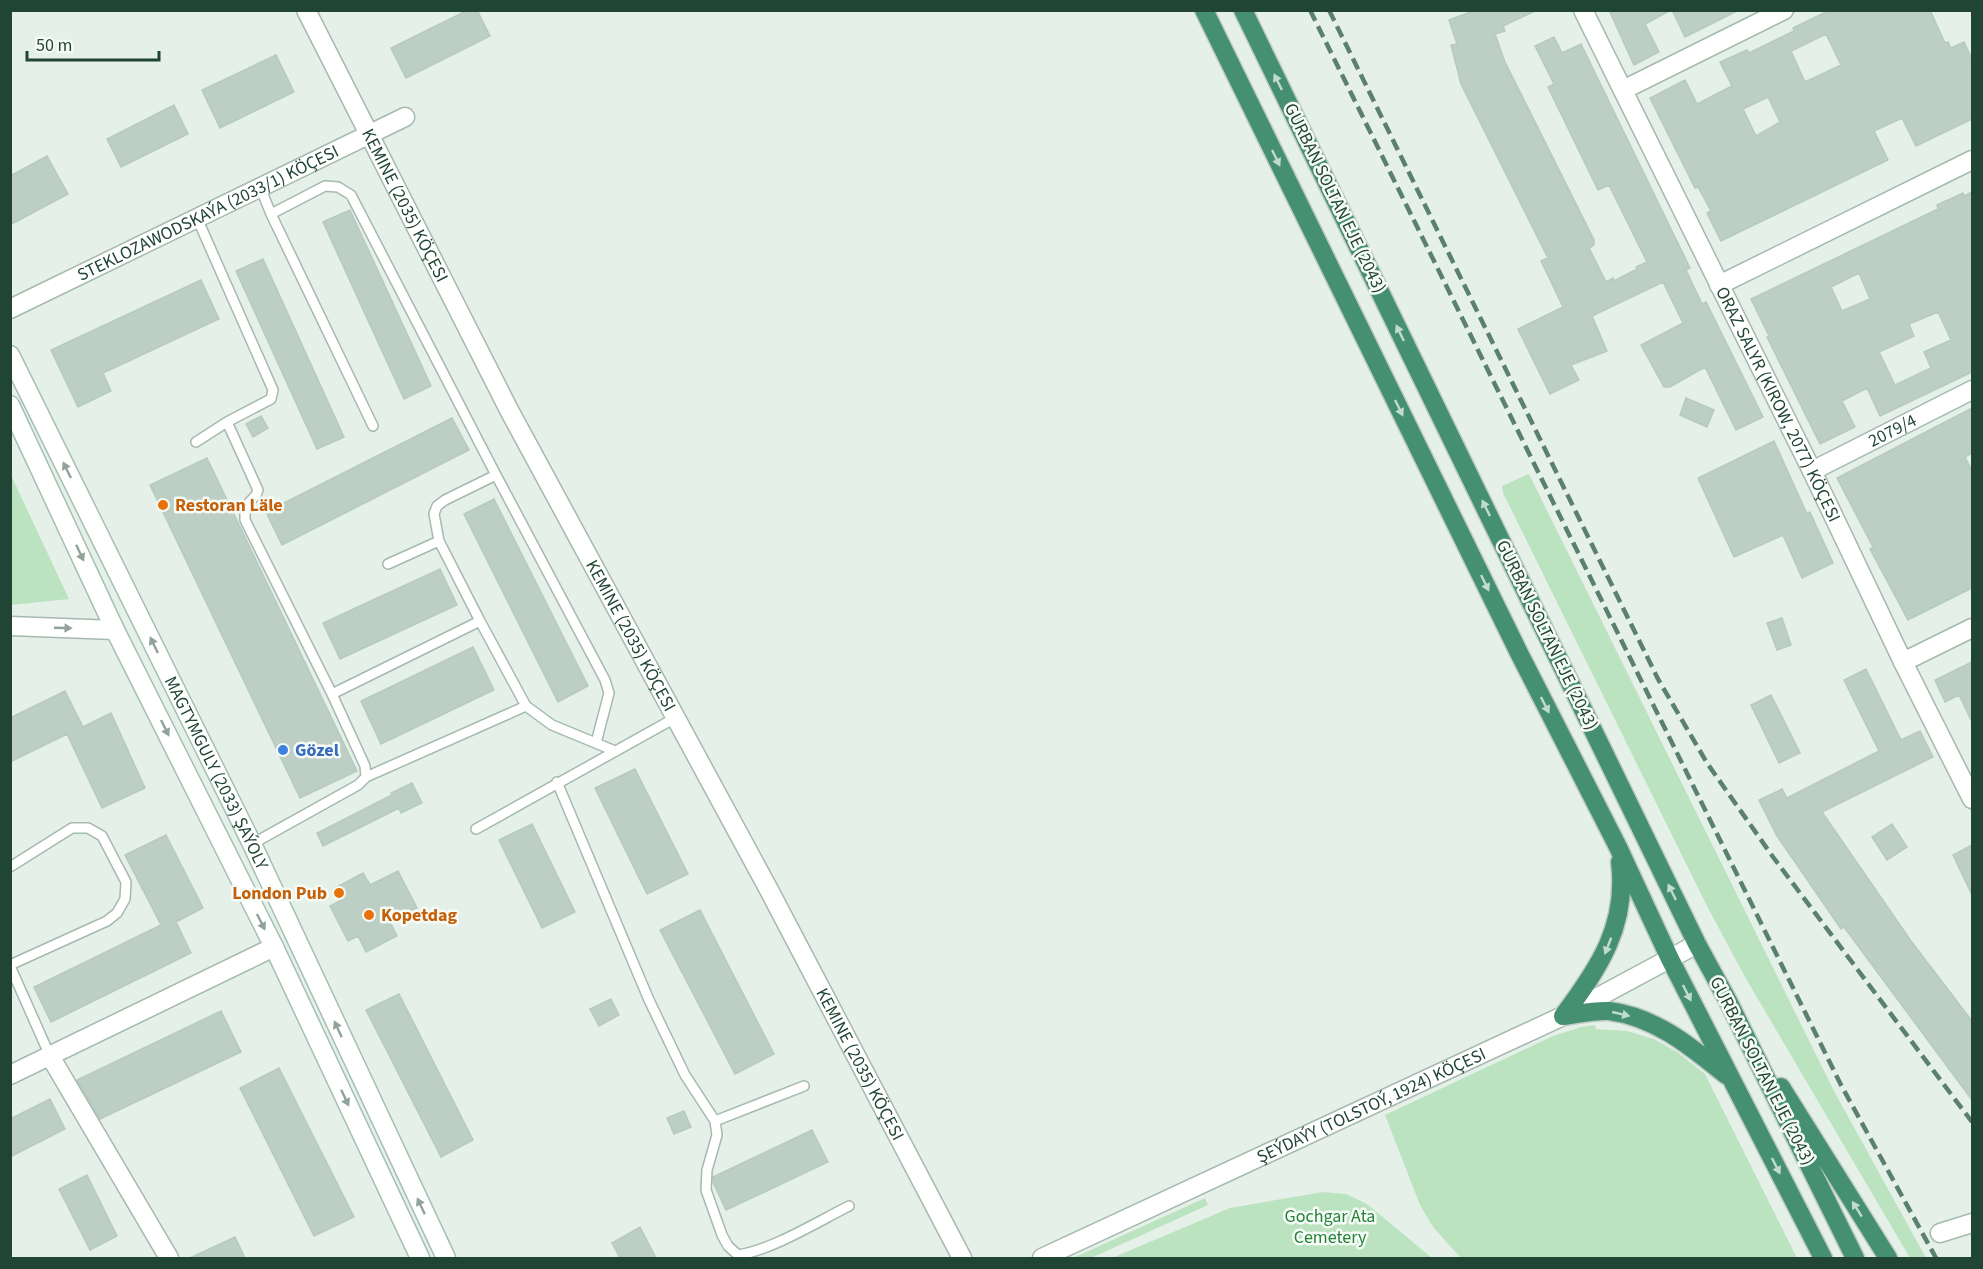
<svg xmlns="http://www.w3.org/2000/svg" width="1983" height="1269" viewBox="0 0 1983 1269" font-family="'Source Sans 3',sans-serif">
<style>
.green{fill:#bce3bf}
.building{fill:#bdcec4;stroke:#b6cbbf;stroke-width:1.5;fill-rule:evenodd}
.lines{fill:none;stroke-linecap:round;stroke-linejoin:round}
.service-casing{stroke:#a6b9af;stroke-width:12}
.minor-casing{stroke:#a6b9af;stroke-width:21}
.tertiary-casing{stroke:#a6b9af;stroke-width:21}
.secondary-casing{stroke:#a5c0b2;stroke-width:21}
.trunk-casing{stroke:#c1cbc6;stroke-width:21}
.service{stroke:#fff;stroke-width:9}
.minor{stroke:#fff;stroke-width:18}
.tertiary{stroke:#fff;stroke-width:18}
.secondary{stroke:#fff;stroke-width:18}
.trunk{stroke:#469072;stroke-width:18}
.rail{stroke:#5c8070;stroke-width:4.5;stroke-dasharray:12 6;stroke-linecap:butt}
.oneway{fill:#c1dbd0}
.oneway2{fill:#90a29a}
.food-dot{fill:#e8710a;stroke:#f6fbf8;stroke-width:2}
.shop-dot{fill:#3f7fe0;stroke:#f6fbf8;stroke-width:2}
.labels{text-anchor:middle;dominant-baseline:central;stroke-width:5;stroke-linejoin:round;paint-order:stroke}
.street-label{font-size:18px;fill:#214535;stroke:#f6fbf8}
.food-label{font-size:18px;font-weight:bold;fill:#c56008;stroke:#f6fbf8;text-anchor:start}
.shop-label{font-size:18px;font-weight:bold;fill:#366cbe;stroke:#f6fbf8;text-anchor:start}
.park-label{font-size:18px;fill:#258239;stroke:#f6fbf8}
</style>
<rect width="100%" height="100%" fill="#e5f0e9"/>
<path class="green" d="M 1529,474 L 1834,1091 L 1926,1258 L 1910,1258 L 1745,977 L 1707,906 L 1503,493 L 1502,486 Z
M 10,475 L 11,475 L 69,599 L 11,605 Z
M 1595,1025 L 1596,1029 L 1627,1031 L 1654,1039 L 1677,1052 L 1705,1074 L 1797,1258 L 1461,1258 L 1433,1227 L 1420,1205 L 1385,1115 L 1553,1036 L 1581,1027 Z
M 1323,1192 L 1346,1194 L 1367,1204 L 1432,1258 L 1112,1258 L 1230,1208 Z
M 1205,1198 L 1208,1205 L 1091,1258 L 1073,1258 Z"/>
<path class="building" d="M 468,10 L 477,10 L 490,36 L 406,78 L 391,48 Z
M 1476,10 L 1537,10 L 1503,26 L 1505,31 L 1495,34 L 1505,62 L 1594,240 L 1594,245 L 1589,248 L 1606,282 L 1613,278 L 1614,281 L 1637,269 L 1636,267 L 1647,262 L 1609,185 L 1598,190 L 1548,87 L 1554,84 L 1535,46 L 1554,37 L 1562,53 L 1581,44 L 1690,268 L 1686,270 L 1702,304 L 1706,302 L 1763,417 L 1736,430 L 1705,367 L 1670,387 L 1664,387 L 1641,345 L 1683,323 L 1663,282 L 1592,316 L 1607,351 L 1571,365 L 1579,380 L 1550,394 L 1518,329 L 1563,307 L 1541,261 L 1548,258 L 1461,84 L 1451,45 L 1457,44 L 1449,20 Z
M 1609,10 L 1671,10 L 1645,24 L 1659,52 L 1634,65 Z
M 1672,10 L 1739,10 L 1685,37 Z
M 1830,10 L 1930,10 L 1945,43 L 1948,42 L 1951,48 L 1964,42 L 1972,59 L 1972,119 L 1916,146 L 1902,118 L 1874,131 L 1888,160 L 1721,241 L 1707,213 L 1711,211 L 1698,187 L 1695,188 L 1650,98 L 1685,80 L 1697,104 L 1732,86 L 1720,62 L 1747,50 L 1749,53 L 1794,31 L 1793,28 ZM 1826,34 L 1841,65 L 1805,82 L 1791,51 ZM 1768,97 L 1780,122 L 1756,136 L 1743,109 Z
M 276,55 L 294,92 L 220,128 L 202,90 Z
M 174,105 L 188,134 L 121,167 L 107,139 Z
M 47,156 L 68,194 L 10,225 L 10,176 Z
M 1972,192 L 1972,372 L 1880,416 L 1867,388 L 1842,401 L 1855,427 L 1820,444 L 1767,337 L 1769,336 L 1751,299 L 1938,209 L 1937,205 L 1963,193 L 1964,196 ZM 1859,273 L 1870,299 L 1842,311 L 1831,287 ZM 1938,312 L 1951,340 L 1924,352 L 1931,368 L 1895,385 L 1879,352 L 1914,336 L 1909,324 Z
M 350,210 L 431,386 L 404,399 L 323,222 Z
M 263,259 L 344,437 L 317,449 L 236,271 Z
M 201,280 L 219,319 L 103,373 L 111,391 L 78,407 L 51,350 Z
M 1686,398 L 1714,410 L 1707,427 L 1680,415 Z
M 1972,408 L 1972,453 L 1965,457 L 1972,471 L 1972,588 L 1908,620 L 1870,549 L 1873,547 L 1837,478 Z
M 261,416 L 268,428 L 253,437 L 246,424 Z
M 452,418 L 469,450 L 282,545 L 266,512 Z
M 1774,441 L 1807,514 L 1810,512 L 1833,563 L 1802,578 L 1783,535 L 1734,557 L 1698,478 Z
M 207,458 L 357,771 L 300,798 L 150,485 Z
M 494,499 L 588,686 L 558,702 L 464,514 Z
M 440,569 L 457,605 L 340,659 L 323,623 Z
M 1782,618 L 1791,645 L 1777,650 L 1767,623 Z
M 473,647 L 494,690 L 381,744 L 361,701 Z
M 1972,662 L 1972,722 L 1959,695 L 1945,702 L 1935,680 Z
M 1866,669 L 1901,740 L 1920,731 L 1933,757 L 1822,812 L 1911,941 L 1972,1021 L 1972,1100 L 1844,927 L 1841,929 L 1777,836 L 1759,800 L 1782,789 L 1787,798 L 1879,751 L 1844,680 Z
M 65,691 L 83,727 L 111,713 L 145,788 L 102,808 L 67,734 L 10,762 L 10,718 Z
M 1771,695 L 1800,753 L 1779,763 L 1751,705 Z
M 635,769 L 688,874 L 647,894 L 595,788 Z
M 412,783 L 422,803 L 401,813 L 399,808 L 323,846 L 317,833 L 392,795 L 391,793 Z
M 532,824 L 575,912 L 542,928 L 499,840 Z
M 1892,824 L 1907,847 L 1887,860 L 1872,837 Z
M 166,835 L 203,908 L 176,922 L 191,953 L 51,1022 L 34,987 L 161,925 L 125,855 Z
M 1972,845 L 1972,895 L 1953,855 Z
M 398,871 L 417,908 L 390,922 L 397,936 L 366,952 L 358,936 L 348,941 L 330,906 L 342,900 L 335,888 L 363,873 L 370,885 Z
M 700,910 L 774,1054 L 735,1074 L 660,930 Z
M 399,994 L 473,1140 L 441,1157 L 366,1010 Z
M 611,999 L 619,1015 L 599,1026 L 590,1009 Z
M 221,1011 L 241,1052 L 100,1119 L 77,1080 Z
M 279,1068 L 354,1217 L 314,1236 L 240,1088 Z
M 50,1099 L 65,1129 L 10,1157 L 10,1119 Z
M 684,1111 L 691,1127 L 674,1134 L 667,1118 Z
M 812,1130 L 828,1162 L 726,1210 L 713,1182 L 713,1177 Z
M 87,1175 L 117,1236 L 90,1250 L 59,1189 Z
M 640,1227 L 656,1258 L 620,1258 L 612,1243 Z
M 235,1237 L 245,1258 L 190,1258 Z"/>
<g class="lines">
<g class="service-casing">
<path id="service" d="M 260,187 L 271,214 L 373,426
M 271,214 L 325,186 L 338,187 L 351,195 L 496,475 L 605,680 L 609,693 L 596,743
M 227,422 L 258,490 L 256,495 L 245,507 L 245,520 L 332,694 L 365,766 L 366,777 L 358,785 L 252,844
M 196,442 L 227,422 L 271,399 L 273,390 L 197,218
M 496,475 L 445,500 L 437,506 L 434,514 L 439,541 L 480,621 L 526,706 L 552,725 L 615,751
M 388,564 L 439,541
M 332,694 L 480,621
M 366,777 L 526,706
M 557,782 L 649,1000 L 685,1075 L 715,1121 L 717,1135 L 707,1170 L 706,1190 L 722,1235 L 728,1246 L 738,1255 C 772,1250 817,1222 849,1206
M 476,829 L 675,718
M 10,867 L 72,828 L 88,828 L 102,836 L 126,882 L 125,899 L 117,913 L 107,921 L 10,965
M 10,966 L 50,1056
M 715,1121 L 804,1086"/>
</g>
<g class="minor-casing">
<g id="minor">
<path id="s1" d="M 1583,10 L 1812,471 L 1903,662 L 1972,799"/>
<path d="M 1623,90 L 1784,10"/>
<path d="M 1719,285 L 1972,160"/>
<path id="s2" d="M 10,309 L 405,117"/>
<path id="s3" d="M 1812,471 L 1972,390"/>
<path d="M 1903,662 L 1972,628"/>
<path d="M 50,1056 L 169,1258"/>
<path d="M 10,1075 L 274,947"/>
<path d="M 1940,1233 L 1972,1223"/>
</g>
</g>
<g class="tertiary-casing">
<g id="tertiary">
<path id="s4" d="M 306,10 L 509,410 L 769,890 L 962,1258"/>
<path d="M 10,626 L 115,630"/>
<path id="s5" d="M 1042,1258 L 1563,1016 L 1697,944"/>
</g>
</g>
<g class="secondary-casing">
<g id="secondary">
<path id="s6" d="M 10,355 L 252,844 L 446,1258"/>
<path d="M 10,405 L 115,630 L 274,947 L 420,1258"/>
</g>
</g>
<g class="trunk-casing">
<path id="trunk" d="M 1204,10 L 1519,653 L 1618,847 L 1670,959 L 1823,1258
M 1243,10 L 1697,944 L 1728,1001 L 1855,1258
M 1563,1016 C 1578,1014 1595,1010 1609,1011 C 1656,1017 1691,1047 1726,1075
M 1563,1016 C 1599,968 1628,925 1620,862
M 1781,1087 L 1888,1258"/>
</g>
<use href="#service" class="service"/>
<use href="#minor" class="minor"/>
<use href="#tertiary" class="tertiary"/>
<use href="#secondary" class="secondary"/>
<use href="#trunk" class="trunk"/>
<path class="rail" d="M 1310,10 L 1841,1085 L 1936,1258
M 1329,10 L 1658,679 L 1707,763 L 1773,857 L 1972,1122"/>
</g>
<defs><path id="oneway-solid" d="M-6-.8H1V-3.2L6.5 0L1 3.2V.8H-6Z" transform="scale(1.5)"/></defs>
<g class="oneway">
<use href="#oneway-solid" transform="translate(1278 82) rotate(-116)"/>
<use href="#oneway-solid" transform="translate(1276 158) rotate(64)"/>
<use href="#oneway-solid" transform="translate(1400 333) rotate(-116)"/>
<use href="#oneway-solid" transform="translate(1399 408) rotate(64)"/>
<use href="#oneway-solid" transform="translate(1486 508) rotate(-116)"/>
<use href="#oneway-solid" transform="translate(1485 583) rotate(64)"/>
<use href="#oneway-solid" transform="translate(1545 705) rotate(63)"/>
<use href="#oneway-solid" transform="translate(1672 892) rotate(-116)"/>
<use href="#oneway-solid" transform="translate(1608 946) rotate(111)"/>
<use href="#oneway-solid" transform="translate(1687 993) rotate(63)"/>
<use href="#oneway-solid" transform="translate(1621 1014) rotate(13)"/>
<use href="#oneway-solid" transform="translate(1776 1166) rotate(63)"/>
<use href="#oneway-solid" transform="translate(1857 1209) rotate(-122)"/>
</g>
<g class="oneway2">
<use href="#oneway-solid" transform="translate(67 470) rotate(-116)"/>
<use href="#oneway-solid" transform="translate(80 553) rotate(65)"/>
<use href="#oneway-solid" transform="translate(63 628) rotate(2)"/>
<use href="#oneway-solid" transform="translate(154 645) rotate(-116)"/>
<use href="#oneway-solid" transform="translate(165 728) rotate(64)"/>
<use href="#oneway-solid" transform="translate(261 922) rotate(63)"/>
<use href="#oneway-solid" transform="translate(338 1029) rotate(-115)"/>
<use href="#oneway-solid" transform="translate(345 1098) rotate(65)"/>
<use href="#oneway-solid" transform="translate(421 1206) rotate(-115)"/>
</g>
<g class="food-dot">
<circle cx="163" cy="505" r="6"/>
<circle cx="339" cy="893" r="6"/>
<circle cx="369" cy="915" r="6"/>
</g>
<circle class="shop-dot" cx="283" cy="750" r="6"/>
<g class="labels">
<g class="street-label">
<text transform="translate(1335 198) rotate(64)">GURBAN SOLTAN EJE (2043)</text>
<text stroke="none"><textPath href="#s4" startOffset="219">KEMINE (2035) KÖÇESI</textPath></text>
<text stroke="none"><textPath href="#s2" startOffset="220">STEKLOZAWODSKAÝA (2033/1) KÖÇESI</textPath></text>
<text stroke="none"><textPath href="#s1" startOffset="440">ORAZ SALYR (KIROW, 2077) KÖÇESI</textPath></text>
<text stroke="none"><textPath href="#s3" startOffset="90">2079/4</textPath></text>
<text transform="translate(1547 635) rotate(64)">GURBAN SOLTAN EJE (2043)</text>
<text stroke="none"><textPath href="#s4" startOffset="705">KEMINE (2035) KÖÇESI</textPath></text>
<text stroke="none"><textPath href="#s6" startOffset="466">MAGTYMGULY (2033) ŞAÝOLY</textPath></text>
<text stroke="none"><textPath href="#s4" startOffset="1191">KEMINE (2035) KÖÇESI</textPath></text>
<text transform="translate(1762 1071) rotate(63)">GURBAN SOLTAN EJE (2043)</text>
<text stroke="none"><textPath href="#s5" startOffset="363">ŞEÝDAÝY (TOLSTOÝ, 1924) KÖÇESI</textPath></text>
</g>
<g class="food-label">
<text x="175" y="505">Restoran Läle</text>
<text x="327" y="893" text-anchor="end">London Pub</text>
<text x="381" y="915">Kopetdag</text>
</g>
<g class="shop-label">
<text x="295" y="750">Gözel</text>
</g>
<g class="park-label">
<text x="1330" y="1216">Gochgar Ata<tspan x="1330" dy="21">Cemetery</tspan></text>
</g>
</g>
<rect width="1983" height="1269" fill="none" stroke="#214535" stroke-width="24"/>
<path d="M27 51v9h132v-9" fill="none" stroke="#214535" stroke-width="3"/>
<text x="36" y="51" font-size="18" fill="#214535" stroke="#f6fbf8" stroke-width="4.5" paint-order="stroke">50 m</text>
</svg>
